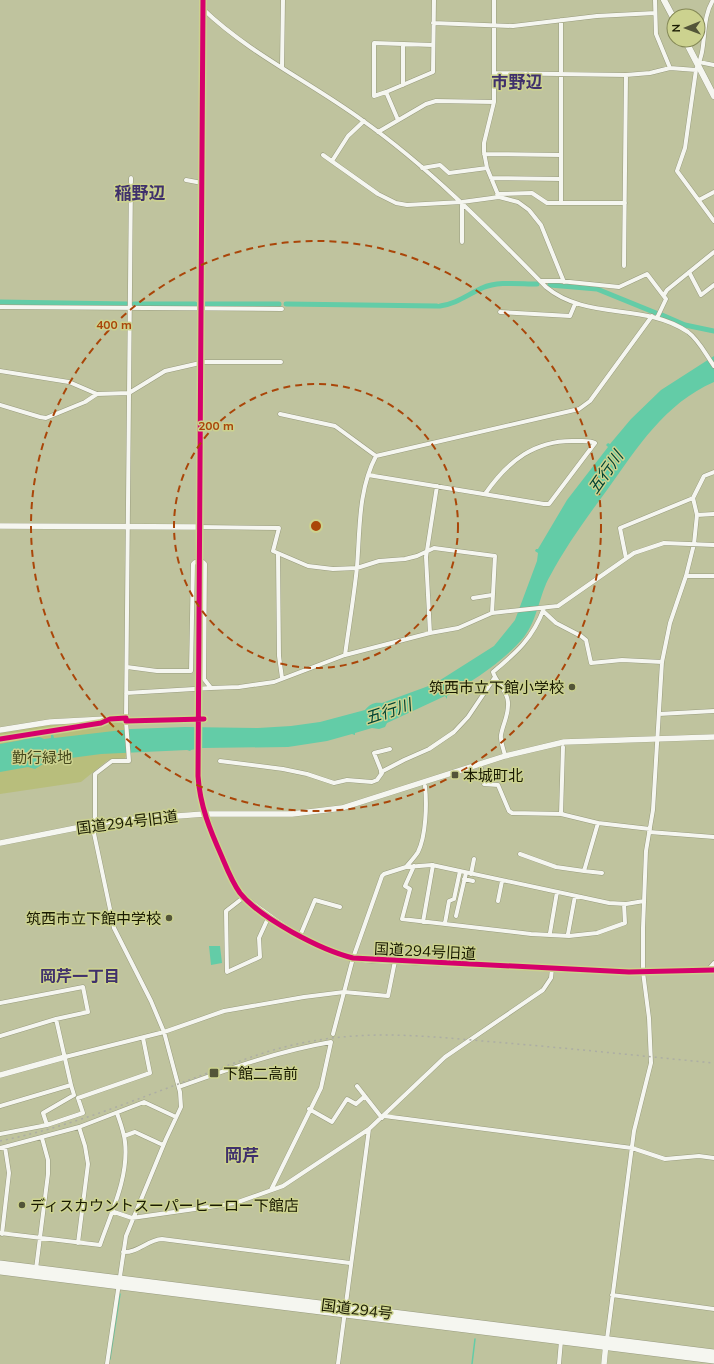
<svg xmlns="http://www.w3.org/2000/svg" width="714" height="1364" viewBox="0 0 714 1364" font-family="Mulish,'Noto Sans JP',sans-serif">
<style>
.green{fill:#b8be7c}
.water{fill:#63cca7}
.lines{fill:none;stroke-linecap:round;stroke-linejoin:round}
.stream{stroke:#63cca7;stroke-width:1.5}
.canal{stroke:#63cca7;stroke-width:5}
.street-casing{stroke:#989b7e;stroke-width:5}
.secondary-casing{stroke:#989b7e;stroke-width:6}
.primary-casing{stroke:#989b7e;stroke-width:7}
.highway-casing{stroke:#989b7e;stroke-width:8}
.street{stroke:#f5f6f0;stroke-width:4}
.secondary{stroke:#f5f6f0;stroke-width:5.5}
.primary{stroke:#f5f6f0;stroke-width:6}
.highway{stroke:#f5f6f0;stroke-width:7}
.rail{stroke:#acada4;stroke-width:1.5;stroke-dasharray:2 4;stroke-linecap:butt}
.secondary-bridge-casing{stroke:#989b7e;stroke-width:6;stroke-linecap:butt}
.secondary-bridge{stroke:#f5f6f0;stroke-width:5.5}
.cycleway-casing{stroke:#ccd28f;stroke-width:8}
.cycleway{stroke:#d6006c;stroke-width:5}
.ring{fill:none;stroke:#aa4609;stroke-width:2;stroke-dasharray:7 5}
.poi-dot{fill:#535538;stroke:#ccd28f;stroke-width:1.5}
.labels{text-anchor:middle;dominant-baseline:central;stroke-width:3;stroke-linejoin:round;paint-order:stroke}
.poi-label{font-size:15px;fill:#191a01;stroke:#ccd28f;text-anchor:start}
.park-label{font-size:15px;fill:#474a1d;stroke:#ccd28f}
.street-label{font-size:15px;fill:#191a01;stroke:#ccd28f}
.water-label{font-size:16px;font-style:italic;fill:#004334;stroke:#ccd28f}
.neighbourhood-label{font-size:16px;font-weight:bold;fill:#3f306c;stroke:#ccd28f}
.quarter-label{font-size:17px;font-weight:bold;fill:#3f306c;stroke:#ccd28f}
.centre{fill:#aa4609;stroke:#ccd28f;stroke-width:2}
.ring-label{font-size:12px;text-anchor:middle;font-weight:bold;fill:#aa4609;stroke:#ccd28f;stroke-width:3;stroke-linejoin:round;paint-order:stroke}
</style>
<rect width="100%" height="100%" fill="#bfc39e"/>
<path class="green" d="M 95,722 L 125,723 L 126,756 L 125,758 L 108,760 L 81,782 L 0,794 L 0,733 L 41,726 Z"/>
<path class="water" d="M 714,356 L 714,382 C 664,404 638,447 607,490 C 587,517 566,546 550,576 C 539,595 538,619 524,637 C 504,661 474,680 447,696 L 447,699 L 445,696 L 387,723 L 385,727 L 379,729 L 372,728 L 355,733 L 355,735 L 352,734 L 327,741 L 288,747 L 202,748 L 191,750 L 190,751 L 187,750 L 101,754 L 48,761 L 35,769 L 28,767 L 0,772 L 0,744 L 22,740 L 25,737 L 35,735 L 44,739 L 51,738 L 51,734 L 53,734 L 54,738 L 131,729 L 185,727 L 258,728 L 291,726 L 320,722 L 365,710 C 370,704 374,702 382,703 L 434,684 L 494,646 L 515,620 L 537,561 L 538,553 L 535,551 L 536,549 L 538,549 L 567,500 L 608,447 L 606,445 L 608,443 L 610,444 L 631,419 L 661,390 Z
M 209,946 L 220,946 L 222,963 L 211,965 Z"/>
<g class="lines">
<path class="stream" d="M 110,1359 L 120,1294
M 472,1364 L 475,1339"/>
<path class="canal" d="M 550,285 L 597,289 L 656,313
M 0,302 L 127,304
M 134,304 L 195,304
M 206,304 L 279,304
M 286,304 L 437,306
M 440,306 C 456,304 467,295 482,288 C 499,281 519,284 537,284
M 662,315 L 685,325 L 714,331"/>
<g class="street-casing">
<path id="street" d="M 494,0 L 494,102 L 484,143 L 484,152 L 487,168 L 499,197
M 655,0 L 656,34 L 670,68
M 713,0 C 700,21 708,48 696,70 L 685,148 L 677,171 L 714,221
M 203,9 C 250,54 310,82 362,120 C 430,168 488,228 546,287 C 587,321 644,302 688,332 C 699,340 706,355 714,366
M 433,23 L 513,26 L 597,16 L 655,13
M 699,62 L 714,65
M 282,67 L 283,0
M 494,73 L 626,75 L 650,73 L 670,68 L 696,70
M 403,85 L 403,44
M 386,92 L 374,96 L 374,43 L 433,45
M 398,120 L 386,92 L 433,72 L 434,0
M 378,132 L 426,104 L 436,101 L 494,102
M 484,154 L 561,155
M 323,155 L 378,194 L 396,203 L 407,205 L 462,202 L 499,197 L 518,202 L 529,210 L 541,225 L 564,282
M 332,161 L 348,136 L 364,121
M 422,168 L 440,165 L 449,173 L 487,168
M 491,178 L 561,179
M 186,180 L 202,183
M 497,194 L 532,193 L 547,203 L 625,203
M 699,200 L 714,192
M 462,202 L 462,242
M 561,203 L 561,20
M 624,266 L 626,75
M 689,272 L 701,295 L 714,285
M 540,281 L 560,281 L 619,287 L 647,274 L 666,299 L 657,318
M 664,295 L 667,290 L 714,252
M 0,307 L 282,309
M 500,312 L 570,316 L 575,304
M 200,362 L 281,362
M 0,371 L 69,382 L 97,394 L 129,393 L 165,371 L 200,363
M 0,405 L 40,417 L 46,418 L 85,402 L 97,394
M 280,414 L 335,426 L 376,456 L 579,409 L 590,401 L 652,316
M 368,475 L 544,504 L 549,504 L 595,443 C 589,440 582,441 577,441 C 535,439 508,461 485,494
M 697,515 L 714,514
M 199,527 L 279,528 L 273,551 L 308,566 L 333,569 L 357,568 L 379,561 L 405,559 L 417,556 L 434,548 L 495,556 L 492,613
M 278,554 L 279,656 L 282,678
M 626,558 L 620,528 L 693,498
M 686,576 L 714,576
M 473,598 L 492,595
M 543,611 L 556,623 L 581,636 L 586,640 L 591,663 L 622,660 L 662,662
M 430,633 L 426,557 L 437,486
M 345,655 C 349,626 354,596 357,567 C 360,530 358,490 376,456
M 127,667 L 157,671 L 191,671 L 193,564 L 195,562 L 203,562 L 205,564 L 204,679 L 211,688 L 239,687 L 274,682 L 345,655 L 430,633 L 458,628 L 492,613 L 558,606 L 634,553 L 664,543 L 714,545
M 126,693 L 211,688
M 659,714 L 714,711
M 563,747 L 561,814 L 598,823 L 650,829
M 505,756 C 504,750 500,741 501,735 C 503,723 509,715 508,702 C 507,689 496,683 493,672 C 517,652 533,638 544,608
M 220,761 L 283,769 L 307,774 L 334,783 L 347,780 L 372,782 L 377,780 L 382,773 L 374,753 L 390,749
M 481,768 L 484,784 L 498,785 L 509,811 L 512,813 L 563,814
M 381,772 L 404,760 L 429,749 L 454,732 L 468,717 L 495,677
M 95,823 L 95,774 L 112,761 L 129,761 L 126,721 L 131,178
M 598,823 L 584,871 L 602,873
M 92,824 L 114,928 L 151,1001 L 164,1032 L 180,1092 L 181,1107 L 166,1139 L 126,1236 L 107,1364
M 649,832 L 714,837
M 520,854 L 556,867 L 584,871
M 414,866 L 405,886 L 410,889 L 402,919 L 531,934 L 569,936 L 597,933 L 625,923 L 624,904
M 406,867 C 410,862 415,857 418,852 C 426,836 427,804 425,786
M 471,874 L 474,859
M 464,879 L 473,881
M 244,897 L 226,911 L 227,972 L 260,957 L 259,938 L 269,916
M 498,901 L 502,881
M 456,916 L 466,873
M 423,922 L 433,865
M 445,923 L 449,901 L 454,899 L 460,871
M 550,933 L 557,892
M 568,934 L 575,896
M 300,936 L 315,900 L 340,907
M 708,970 L 714,963
M 0,1003 L 83,987 L 88,1012 L 56,1019 L 71,1085 L 0,1106
M 333,1034 L 353,958 L 382,876 L 384,874 L 406,867 L 432,865 L 609,903 L 626,904 L 644,901
M 0,1036 L 56,1019
M 65,1057 L 164,1032 L 224,1011 L 304,997 L 344,992 L 388,996 L 395,961
M 357,1086 L 382,1118
M 179,1087 C 229,1069 278,1051 331,1042 L 321,1088 L 271,1190
M 309,1109 L 332,1122 L 347,1099 L 356,1104 L 365,1096
M 384,1116 L 632,1148 L 665,1159 L 699,1156 L 714,1158
M 47,1125 L 43,1113 L 74,1095 L 71,1085
M 0,1134 L 47,1125 L 83,1113 L 78,1098 L 150,1073 L 143,1038
M 124,1136 L 135,1132 L 163,1145
M 0,1148 L 79,1127 L 144,1102 L 176,1117
M 111,1211 L 132,1218 L 223,1205 L 238,1202 L 283,1186 L 369,1129 L 445,1057 L 543,990 L 551,978 L 552,969
M 0,1233 L 100,1245 C 111,1213 129,1177 125,1142 C 124,1132 120,1122 117,1113
M 2,1234 L 9,1173 L 5,1147
M 78,1243 L 88,1164 L 85,1146 L 79,1127
M 123,1252 C 138,1253 147,1240 162,1239 L 350,1263
M 36,1269 L 48,1174 L 48,1160 L 42,1138
M 612,1295 L 714,1309
M 607,1339 L 634,1131 L 651,1063 L 649,1018 L 643,972 L 643,928 L 646,851 L 653,810 L 662,662 L 670,623 L 686,576 L 694,544 L 697,515 L 693,498 L 704,476 L 714,472
M 338,1364 L 369,1129
M 559,1364 L 561,1341"/>
</g>
<g class="secondary-casing">
<path id="secondary" d="M 0,526 L 199,527
M 198,667 L 203,0
M 0,730 L 50,722 L 126,718
M 198,761 C 199,803 206,819 222,857 C 227,869 232,882 240,892 C 245,899 254,905 261,910 C 292,934 327,954 366,960 L 629,972 L 714,970
M 0,843 L 111,821 L 204,814 L 292,814 L 342,808 L 505,756 L 564,742 L 714,737
M 0,1075 L 65,1057
M 604,1364 L 606,1343"/>
</g>
<g class="primary-casing">
<path id="primary" d="M 664,0 L 674,19
M 685,40 L 714,96"/>
</g>
<g class="highway-casing">
<path id="highway" d="M 0,1264 L 714,1353
M 0,1271 L 714,1360"/>
</g>
<use href="#street" class="street"/>
<use href="#secondary" class="secondary"/>
<use href="#primary" class="primary"/>
<use href="#highway" class="highway"/>
<path class="rail" d="M 0,1141 C 65,1128 127,1103 189,1080 C 224,1067 260,1052 297,1044 C 366,1029 425,1036 494,1042 C 568,1048 641,1056 714,1063"/>
<g class="secondary-bridge-casing">
<path id="secondary-bridge" d="M 198,761 L 198,667"/>
</g>
<use href="#secondary-bridge" class="secondary-bridge"/>
<g class="cycleway-casing">
<path id="cycleway" d="M 203,0 L 198,776 C 200,806 210,830 222,857 C 227,869 232,882 240,893 C 261,919 321,950 353,958 L 629,972 L 714,970
M 0,739 L 101,723 L 110,719 L 126,718 L 126,721 L 204,719"/>
</g>
<use href="#cycleway" class="cycleway"/>
</g>
<g class="ring">
<circle cx="316" cy="526" r="142"/>
<circle cx="316" cy="526" r="285"/>
</g>
<g class="poi-dot">
<circle cx="572" cy="687" r="4"/>
<rect x="451" y="771" width="8" height="8" rx="2"/>
<circle cx="169" cy="918" r="4"/>
<rect x="209" y="1068" width="10" height="10" rx="2"/>
<circle cx="22" cy="1205" r="4"/>
</g>
<g class="labels">
<g class="poi-label">
<text x="564" y="687" text-anchor="end">筑西市立下館小学校</text>
<text x="463" y="775">本城町北</text>
<text x="161" y="918" text-anchor="end">筑西市立下館中学校</text>
<text x="223" y="1073">下館二高前</text>
<text x="30" y="1205">ディスカウントスーパーヒーロー下館店</text>
</g>
<g class="park-label">
<text x="42" y="757">勤行緑地</text>
</g>
<g class="street-label">
<text transform="translate(127 822) rotate(-7)">国道294号旧道</text>
<text transform="translate(425 951) rotate(3)">国道294号旧道</text>
<text transform="translate(357 1309) rotate(7)">国道294号</text>
</g>
<g class="water-label">
<text transform="translate(605 472) rotate(-55)">五行川</text>
<text transform="translate(388 711) rotate(-18)">五行川</text>
</g>
<g class="neighbourhood-label">
<text x="80" y="976">岡芹一丁目</text>
</g>
<g class="quarter-label">
<text x="517" y="81">市野辺</text>
<text x="140" y="192">稲野辺</text>
<text x="242" y="1154">岡芹</text>
</g>
</g>
<circle cx="316" cy="526" r="6" class="centre"/>
<g class="ring-label">
<text x="114" y="329">400 m</text>
<text x="216" y="430">200 m</text>
</g>
<g transform="translate(686 28) rotate(269)"><circle r="19" fill="#ccd28f" stroke="#848856"/>
<path d="M0-3L7 15L0 10L-7 15Z" fill="#535538"/>
<text y="-6" font-size="11" font-weight="bold" text-anchor="middle" fill="#191a01">N</text>
</g>
</svg>
